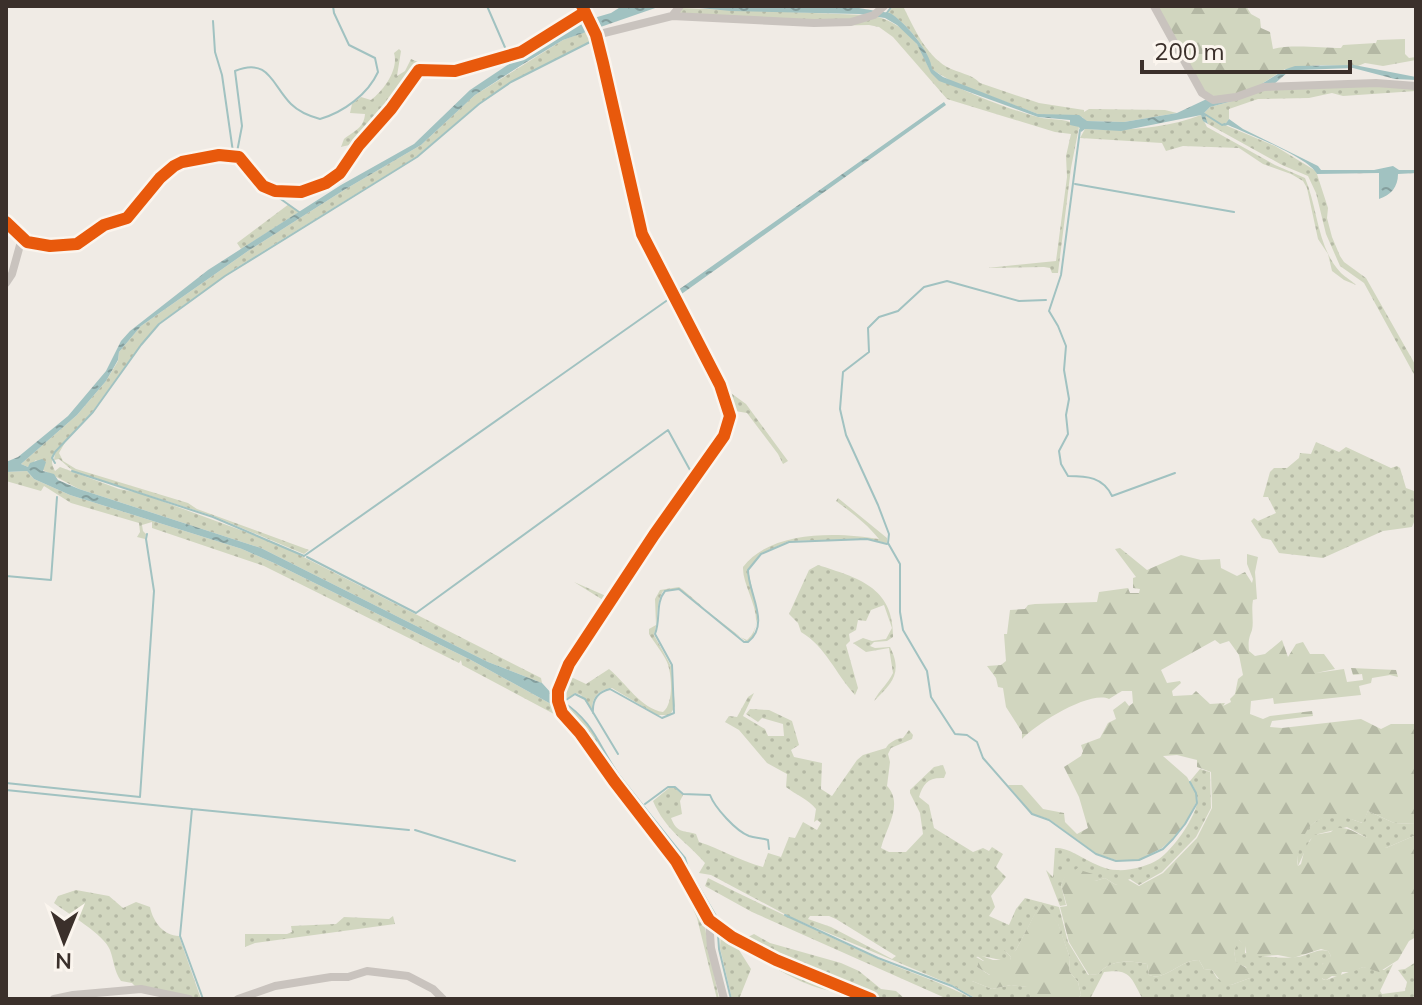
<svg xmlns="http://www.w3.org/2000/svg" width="1422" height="1005" viewBox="0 0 1422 1005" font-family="Mulish,sans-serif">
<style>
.grass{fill:url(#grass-dots);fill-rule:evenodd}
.forest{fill:url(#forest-firs);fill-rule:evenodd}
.water{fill:url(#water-ripples)}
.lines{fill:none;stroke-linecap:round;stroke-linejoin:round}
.stream{stroke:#a1c2c1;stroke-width:2}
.street{stroke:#c9c3be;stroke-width:8}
.secondary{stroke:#bab3ae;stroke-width:11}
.cycleway-casing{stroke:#fbf5ee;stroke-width:17}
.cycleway{stroke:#e8590c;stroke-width:12}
</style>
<defs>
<pattern id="grass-dots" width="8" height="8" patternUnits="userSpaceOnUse" patternTransform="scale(2)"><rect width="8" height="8" fill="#d1d6bf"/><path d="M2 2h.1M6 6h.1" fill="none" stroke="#b4b8a4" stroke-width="1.8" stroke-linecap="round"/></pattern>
<pattern id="forest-firs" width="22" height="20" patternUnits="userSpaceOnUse" patternTransform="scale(2)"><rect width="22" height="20" fill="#d1d6bf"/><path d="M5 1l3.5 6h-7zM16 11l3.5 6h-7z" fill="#b4b8a4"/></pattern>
<pattern id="water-ripples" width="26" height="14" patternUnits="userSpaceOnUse" patternTransform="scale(2)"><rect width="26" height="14" fill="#a1c2c1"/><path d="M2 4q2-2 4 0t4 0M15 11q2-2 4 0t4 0" fill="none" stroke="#849e9d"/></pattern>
</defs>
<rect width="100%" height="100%" fill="#f0ebe5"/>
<path class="grass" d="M 894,6 L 903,6 C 914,28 925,54 947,67 C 958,73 972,74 980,83 L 1039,103 L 1084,110 L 1084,112 L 1089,109 L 1165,110 L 1177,113 L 1124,122 L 1086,121 L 1082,117 L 1038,114 L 953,82 L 931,69 C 929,49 904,20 887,12 Z
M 681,8 L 865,15 L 851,21 L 813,21 L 677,13 Z
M 874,16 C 893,20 913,34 922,52 C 925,59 928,69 934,74 C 952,88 1014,111 1038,117 C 1053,121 1066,117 1079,127 L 1071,168 L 1058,273 L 1052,273 L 1050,268 L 1044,267 L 987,268 L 1056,261 L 1067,177 L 1066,156 L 1071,134 L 1055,132 L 947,99 L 893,37 L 879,27 L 869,25 L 821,26 Z
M 588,31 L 595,40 L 511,82 L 478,104 L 416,157 L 236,268 L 159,323 L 140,346 L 92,412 L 67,439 L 59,453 L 63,461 L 76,469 L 188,503 L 197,509 L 309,550 L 304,554 L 213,516 L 73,471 L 59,459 L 54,460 L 55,453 L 63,445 C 52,454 49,460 55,471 L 60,467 L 119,489 L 140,493 L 278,544 L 541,678 L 542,683 L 488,662 L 261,548 L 79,489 L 43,470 L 43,467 L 36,460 L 28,467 L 21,464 L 77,415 L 106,381 L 118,361 L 119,352 L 141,326 L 248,251 L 344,190 L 421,145 L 475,95 L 563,40 Z
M 399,49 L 401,51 L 397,76 L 405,71 L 411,59 L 418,62 C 411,79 374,133 359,142 C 355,144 345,146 341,147 L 344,139 C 354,131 364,128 365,114 L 350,113 L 352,104 L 361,97 L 371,100 C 384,90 399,69 394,53 Z
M 1376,84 L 1416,87 L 1416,91 L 1343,96 L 1332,93 L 1309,98 L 1258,99 L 1229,109 L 1229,119 L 1225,125 L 1275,146 L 1316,171 L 1328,208 L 1327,218 L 1332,237 L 1340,256 L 1344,262 L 1366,278 L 1416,366 L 1416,378 L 1364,283 L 1340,266 L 1326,234 L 1316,193 L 1308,176 L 1282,165 L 1208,124 L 1204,113 L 1210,107 L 1240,99 L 1264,89 Z
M 1201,115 L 1207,127 L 1275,165 L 1305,178 C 1318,208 1317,248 1341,273 C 1346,278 1351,280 1356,285 L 1344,280 L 1332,271 L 1328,254 L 1318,239 L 1307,188 L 1303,181 L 1291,174 L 1263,164 L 1239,148 L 1183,146 L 1166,151 L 1162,143 L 1080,138 L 1085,129 C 1122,131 1165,129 1201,115 Z
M 289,204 L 299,212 L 241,249 L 237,243 Z
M 672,299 L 725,401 C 730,414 728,425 721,438 C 678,499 635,559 595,622 C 579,648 557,674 554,705 L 681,875 L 704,923 L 719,999 L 717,999 L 697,918 L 678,874 L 570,730 L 554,714 L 462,665 L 461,660 L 459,663 L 264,566 L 152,528 L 152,522 L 142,525 L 143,531 L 146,534 L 145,539 L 137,537 L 140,532 L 139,523 L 71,503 L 44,486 L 41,491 L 6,481 L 6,472 L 27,471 L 34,479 L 70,495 L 242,549 L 274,563 L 471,660 L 551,704 L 550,689 L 603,603 L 603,600 L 574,582 L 606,596 L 725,424 L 723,400 L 688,335 Z
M 724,388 L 746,404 L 788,461 L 783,464 L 778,454 L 747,413 L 735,411 L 733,426 L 727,437 L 636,570 L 569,676 L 586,684 L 609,669 C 626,683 641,709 663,712 C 674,704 672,674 667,662 C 663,653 654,642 649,634 L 649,629 L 656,625 L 655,599 L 660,590 L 679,587 C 701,603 723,630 747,640 C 770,620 742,590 743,567 C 771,530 838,532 879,539 C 867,524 851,512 836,501 L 838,498 L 887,538 L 887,543 L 867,539 L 789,541 L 760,554 L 748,570 L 758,615 L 753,637 L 747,642 L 679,589 L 663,591 C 655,604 659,620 654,635 L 671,666 L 675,706 L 670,715 L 657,715 L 612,688 C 599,689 591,698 592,711 L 581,695 L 575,693 L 568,699 L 561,701 L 569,670 L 612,602 L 726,435 C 735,417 732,406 724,388 Z
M 1316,442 L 1339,452 L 1346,447 L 1391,468 L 1397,466 L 1400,468 L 1406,488 L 1414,491 C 1418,502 1417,517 1412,527 L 1383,531 L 1323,558 L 1279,553 L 1271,540 L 1262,538 L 1251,521 L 1254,518 L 1258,521 L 1276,513 L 1268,497 L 1263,497 L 1270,472 L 1274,468 L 1287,468 L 1299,458 L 1300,453 L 1311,454 Z
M 818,565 C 858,578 894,587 893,637 L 887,641 L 874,642 L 870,646 L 875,648 L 890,647 C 903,673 892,683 874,701 C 880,689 888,684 893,673 L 889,648 L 866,652 L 853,643 L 863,638 L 872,641 L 886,639 L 892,628 L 884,605 L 871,610 L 866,621 L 858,620 L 856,630 L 849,634 L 850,641 L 846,645 L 858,688 L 855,695 C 835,673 826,647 801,632 L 798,623 L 789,614 L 809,570 Z
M 754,693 L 743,716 L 765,729 L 768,736 L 784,736 L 783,724 L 762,718 L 758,722 L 746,714 L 750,709 L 769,710 L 792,721 L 799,745 L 791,750 L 794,757 L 822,763 L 821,789 L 832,796 L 857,760 L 863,755 L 886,748 C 888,743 897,738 903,738 L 909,730 L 913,735 L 912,739 L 891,748 L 888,754 L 890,762 L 887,786 C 904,804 886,828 881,848 L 889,852 L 906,852 L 923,834 L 920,813 L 910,793 L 910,790 L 934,767 L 943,765 L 946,773 L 944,778 C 928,777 923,784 919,797 L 929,805 L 934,828 L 973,852 L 983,848 L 989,851 L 992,847 L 1003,854 L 996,867 L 1006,877 L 991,896 L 995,907 L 989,916 L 1009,925 L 1016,909 L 1025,898 L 1059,907 L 1068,942 L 1088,975 L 1098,974 C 1111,959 1129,960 1147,964 L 1149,975 C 1165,982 1179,960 1199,960 L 1204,969 L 1212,970 L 1217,978 L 1231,985 L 1250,978 L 1246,967 L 1236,963 L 1234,951 L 1238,939 L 1245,945 L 1245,953 C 1260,956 1282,959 1297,957 C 1309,956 1316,948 1328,951 L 1331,956 L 1329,961 L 1322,964 L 1322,979 L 1326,980 L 1363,967 L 1384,970 L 1393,964 L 1380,991 L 1382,994 L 1405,991 L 1407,982 L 1398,970 L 1405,969 L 1416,962 L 1415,992 L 1413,999 L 1143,999 C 1131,979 1132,968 1104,972 L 1090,999 L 1077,999 L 1081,995 L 1078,982 L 1069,971 L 1070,958 L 1058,924 L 1041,903 L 1016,950 L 1014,953 L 1005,951 L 1011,957 L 1010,961 C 997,961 988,955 976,957 L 985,962 L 977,967 L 991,976 L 972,981 L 992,989 L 1011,985 L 1028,987 L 1031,999 L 977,999 L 952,985 L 790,917 L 711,875 L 699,873 L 705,863 C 685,840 666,831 653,801 L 669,788 L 675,788 L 683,795 L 680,801 L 682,814 L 671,818 C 677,833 682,830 696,834 L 699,842 C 721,849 740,861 763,867 L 768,853 L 781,857 L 789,837 L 795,838 L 803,822 L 817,830 L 821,823 L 817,820 L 814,822 L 816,809 C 808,799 796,795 786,787 L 787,774 L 767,763 L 739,730 L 725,722 L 729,716 L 737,717 L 748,697 ZM 810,916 L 829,916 L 836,919 L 896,956 L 892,959 L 831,927 L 808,919 Z
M 562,703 C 594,722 598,747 619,775 C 640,804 662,831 684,859 L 687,869 L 718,919 L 718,924 L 564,712 Z
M 1200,769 L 1210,772 L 1211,808 L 1196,837 L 1162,872 L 1139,885 L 1130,879 L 1116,885 L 1105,878 L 1095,881 L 1069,870 L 1061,885 L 1066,905 L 1060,906 L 1046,870 L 1053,877 L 1055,848 C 1072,846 1093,869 1117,870 C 1129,871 1149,866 1159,859 C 1173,849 1193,821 1197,804 C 1199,796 1195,789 1190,781 Z
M 1368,811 L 1394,823 L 1416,824 L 1416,835 L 1386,848 L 1347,827 L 1318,834 L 1310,840 L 1298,866 C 1294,843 1310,814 1337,815 C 1345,816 1354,820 1362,823 Z
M 708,878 C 764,906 819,932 876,958 C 908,972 942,982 973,999 L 943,997 L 752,912 L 705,886 Z
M 76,890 L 109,896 L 123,908 L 136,902 L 150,907 C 153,922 164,936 179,936 L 201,999 L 137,988 L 132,983 L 121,981 C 114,971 114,961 110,950 C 104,934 68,914 54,903 L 58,896 Z
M 393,916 L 395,924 L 255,943 L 245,947 L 245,934 L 287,934 L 292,932 L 291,926 L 336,924 L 344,917 L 389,919 Z
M 721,924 L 746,938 L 754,934 L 770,943 L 841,963 L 859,971 L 881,989 L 896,991 L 905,999 L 874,999 L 775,958 Z
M 721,931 L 841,992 C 809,991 769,965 743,947 L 739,950 L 751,969 L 739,999 L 732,999 L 720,948 Z"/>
<path class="forest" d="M 1155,6 L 1246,6 L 1251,14 L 1260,19 L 1261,28 L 1270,32 L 1273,49 C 1291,44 1322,48 1341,48 L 1343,45 L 1376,43 L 1377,40 L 1405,39 L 1405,54 L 1409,58 L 1416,57 L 1416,60 L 1383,66 L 1365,63 L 1358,66 L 1319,65 L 1285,69 L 1260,85 L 1233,95 L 1217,97 L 1202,92 Z
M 1120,548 L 1147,570 L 1181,555 L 1201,560 L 1220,559 L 1221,568 L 1237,576 L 1245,572 L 1252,583 L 1253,579 L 1247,564 L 1247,554 L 1258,557 L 1255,572 L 1257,599 L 1253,600 C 1251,610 1254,621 1252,630 C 1249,638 1248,641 1249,651 L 1255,656 L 1265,654 L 1282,640 L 1288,657 L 1296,644 L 1303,642 L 1310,654 L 1324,654 L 1335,669 L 1316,673 L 1344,669 L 1347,682 L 1363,680 L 1362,674 L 1353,675 L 1351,668 L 1396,670 L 1398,677 L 1390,675 L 1372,678 L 1371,683 L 1359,686 L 1361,695 L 1274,704 L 1273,698 L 1251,701 L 1250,714 L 1263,719 L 1270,716 L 1312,711 L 1313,716 L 1272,721 L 1270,727 L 1282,728 L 1361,719 L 1381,729 L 1391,724 L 1416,724 L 1416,824 L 1394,823 L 1368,811 L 1363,823 C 1322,808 1303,819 1297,862 L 1298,866 L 1301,864 L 1305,848 L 1314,835 L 1331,832 L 1335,828 C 1354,826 1360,840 1379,839 L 1386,848 L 1416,835 L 1416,937 L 1409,941 L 1398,960 L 1379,972 L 1363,967 L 1352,972 L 1342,972 L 1340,977 L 1332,976 L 1326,980 L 1318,977 L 1315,971 L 1331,956 L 1328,951 L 1321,949 L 1293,958 L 1278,955 L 1247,957 L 1245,946 L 1239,940 L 1234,951 L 1236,962 L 1250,970 L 1250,978 L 1231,985 L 1223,984 L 1212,970 L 1204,969 L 1199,960 C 1179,960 1165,982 1149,975 L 1147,964 C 1129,960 1111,959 1098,974 L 1089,975 L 1069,942 L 1060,907 L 1067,906 L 1061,885 L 1068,869 L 1074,871 L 1081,865 L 1083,871 L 1093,874 L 1095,881 L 1105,878 L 1116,885 L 1125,878 L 1139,886 L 1163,873 L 1197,838 L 1212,808 L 1211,772 L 1197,767 L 1197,760 L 1177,755 L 1163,756 L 1187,777 L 1196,793 L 1196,803 L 1185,824 L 1172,839 L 1162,848 L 1139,860 L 1116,860 L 1097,854 L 1049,819 L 1032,814 L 1008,785 L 1022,785 L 1043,809 L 1064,813 L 1065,822 L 1077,834 L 1088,828 L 1079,797 L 1064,767 L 1081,756 L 1083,751 L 1081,745 L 1100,738 L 1108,723 L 1116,719 L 1113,710 L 1125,701 L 1129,706 L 1133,703 L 1132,691 L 1122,691 L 1109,699 C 1090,690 1036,724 1022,739 L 1022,732 L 1006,707 L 1003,688 L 998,687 L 996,678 L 987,666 L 1001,665 L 1006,661 L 1004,634 L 1007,634 L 1010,610 L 1025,609 L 1028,605 L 1035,604 L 1097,602 L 1099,592 L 1128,588 L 1130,593 L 1139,593 L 1140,589 L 1133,588 L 1133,578 L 1136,577 L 1115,549 ZM 1215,640 L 1220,644 L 1229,641 L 1239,655 L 1243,675 L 1238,679 L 1235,694 L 1230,699 L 1231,702 L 1223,706 L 1225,703 L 1210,704 L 1196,691 L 1192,695 L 1173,696 L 1172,691 L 1181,683 L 1180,681 L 1167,683 L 1161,670 Z
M 1041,902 L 1058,923 L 1070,958 L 1069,971 L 1078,982 L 1081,995 L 1077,999 L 1031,999 L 1027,987 L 1011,985 L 992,989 L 972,981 L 970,976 L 990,975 L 977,967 L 979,962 L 984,961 L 973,953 L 993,960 L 1010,960 L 1011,957 L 1004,950 L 1014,952 L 1016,950 Z"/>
<path class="water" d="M 622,6 L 661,6 L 563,40 L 520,66 L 475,95 L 421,145 L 344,190 L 248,251 L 141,326 L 119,352 L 118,360 L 106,381 L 77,415 L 21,464 L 28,467 L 30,463 L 42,459 L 46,462 L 43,471 L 54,474 L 58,480 L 79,489 L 261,548 L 488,662 L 542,683 L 552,694 L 551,704 L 471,660 L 274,563 L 242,549 L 70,495 L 34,479 L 27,471 L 6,472 L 6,462 L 18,457 L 68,416 L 106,371 L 121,341 L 130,331 L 208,270 L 341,185 L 414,144 L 470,90 L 509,64 L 580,22 L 611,13 Z
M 678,6 L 859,8 C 864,9 889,13 890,13 C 904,21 931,52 932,69 L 943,77 L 1038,114 L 1079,115 L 1087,121 L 1124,122 L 1177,113 L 1211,97 L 1233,95 L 1260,85 L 1286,69 L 1295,66 L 1354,65 L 1416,77 L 1416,80 L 1395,79 L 1353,68 L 1299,70 L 1288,72 L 1273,85 L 1240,99 L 1210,107 L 1204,113 L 1208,124 L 1203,121 L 1201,115 L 1121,131 L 1085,129 L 1081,132 L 1079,127 L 1070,125 L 1070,120 L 1038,117 L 939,81 L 931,73 L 917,44 L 897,25 L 885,18 L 859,14 L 731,11 Z
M 944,102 L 946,105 L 676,298 L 674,293 Z
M 1229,119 L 1243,129 L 1318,166 L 1321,170 L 1374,170 L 1393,166 L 1399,170 L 1416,170 L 1416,173 L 1398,174 C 1398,187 1391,195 1379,199 L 1379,173 L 1317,174 C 1308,157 1248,134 1228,125 L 1224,126 Z"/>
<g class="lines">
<path class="stream" d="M 487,6 L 507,52
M 886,14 L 892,6
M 213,21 L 215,52 L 222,75 L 233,152 L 236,153
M 1203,113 L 1222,125 L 1225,124
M 1080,130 L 1061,275 L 1049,311 L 1058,326 L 1066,346 L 1064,370 L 1069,399 L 1066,415 L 1068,434 L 1059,451 L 1061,464 L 1068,476 C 1087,476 1103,477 1112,496 L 1175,473
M 237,152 L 242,126 L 235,71 C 269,57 272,85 291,104 C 299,112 309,116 320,119 C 344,112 368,94 378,72 L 375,58 L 349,45 L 334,13 L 333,6
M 237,160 L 252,184 L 264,192 L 266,191
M 1075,184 L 1234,212
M 275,195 L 299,212
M 1046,300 L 1019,301 L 947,281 L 924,287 L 898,311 L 879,317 L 868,328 L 869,352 L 843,372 L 840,409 L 846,435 L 878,505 L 889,534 L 888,543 L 900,564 L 900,612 L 903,630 L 927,671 L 931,697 L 955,734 L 967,735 L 977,742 L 983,758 L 1032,814 L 1049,820 L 1096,854 L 1116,861 L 1139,860 L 1163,849 L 1173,839 L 1185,824 L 1197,803 L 1196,793 L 1190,782
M 55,463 L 52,458 L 55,452 L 93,412 L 141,345 L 159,324 L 225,276 L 417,157 L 479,104 L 511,82 L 592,41
M 72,471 L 213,517 L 304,556 L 669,299
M 307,557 L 416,613 L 668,430 L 690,470 L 694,469
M 6,576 L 51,580 L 57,497
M 563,702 C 594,722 599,747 619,775 C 641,803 663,831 685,858 L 688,868
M 563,702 L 575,694 L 585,699 L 618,754
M 593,713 C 592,700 597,692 610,689 L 662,718 L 674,713 L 672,665 L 655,634 C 661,619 655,603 665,591 L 679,589 L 744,642 L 748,642 C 771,624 748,593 748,570 L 761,554 L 789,542 L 867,539 L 887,544
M 6,783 L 140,797 L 154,591 L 146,539 L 147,534
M 6,790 L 192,809 L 180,936 L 203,999
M 645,804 L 668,787 L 675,787 L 683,794 L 710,795 C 715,808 736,831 749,836 C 755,838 762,838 768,840 L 769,849
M 192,809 L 409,830
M 415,830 L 515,861
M 695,880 L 720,923
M 785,915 L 878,958 L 952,986 L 975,999
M 718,934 L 719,949 L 731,999"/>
<path class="street" d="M 1154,6 L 1202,93 L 1213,100 L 1236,97 L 1264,87 L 1376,83 L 1416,86
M 672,16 L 814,23 L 851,22 L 874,15 L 884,6
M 596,35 L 672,16 L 680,6
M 6,222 L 27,242 L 50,246 L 77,244 L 104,225 L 127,218 L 160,178 L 174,166 L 182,162 L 219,155 L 239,157 L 263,186 L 275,191 L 301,192 L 326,183 L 340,173 L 359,145 L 391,109 L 419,70 L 455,71 L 521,52 L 585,12
M 6,283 L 12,274 L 22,238
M 709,920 L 711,948 L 724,999
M 54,999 L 73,995 L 141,989 L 189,999
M 238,999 L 275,986 L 331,977 L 348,977 L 367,971 L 408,976 L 433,989 L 443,999"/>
<path class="secondary" d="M 582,6 L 596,35 L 603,63 L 642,234 L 720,385 L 730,416 L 724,436 L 654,535 L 569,664 L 558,691 L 558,701 L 562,713 L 580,733 L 614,781 L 676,861 L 709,920 L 732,937 L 776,960 L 871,999"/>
<g class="cycleway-casing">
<path id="cycleway" d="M 582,6 L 596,35 L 603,63 L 642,234 L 720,385 L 730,416 L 724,436 L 654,535 L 569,664 L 558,691 L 558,701 L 562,713 L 580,733 L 614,781 L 676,861 L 709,920 L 732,937 L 776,960 L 871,999
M 6,222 L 27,242 L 50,246 L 77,244 L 104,225 L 127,218 L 160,178 L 174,166 L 182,162 L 219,155 L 239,157 L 263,186 L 275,191 L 301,192 L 326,183 L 340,173 L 359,145 L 391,109 L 419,70 L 455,71 L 521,52 L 585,12"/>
</g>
<use href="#cycleway" class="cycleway"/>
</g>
<rect width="1422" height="1005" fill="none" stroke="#3b302b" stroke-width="16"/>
<g transform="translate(64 941) rotate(181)" stroke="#fbf5ee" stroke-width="6" paint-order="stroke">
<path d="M0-6L14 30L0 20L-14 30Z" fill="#3b302b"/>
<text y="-12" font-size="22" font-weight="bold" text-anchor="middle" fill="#3b302b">N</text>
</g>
<path d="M1142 60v12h208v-12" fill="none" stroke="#3b302b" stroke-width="4"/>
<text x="1154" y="60" font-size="24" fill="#3b302b" stroke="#fbf5ee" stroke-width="6" paint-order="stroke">200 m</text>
</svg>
